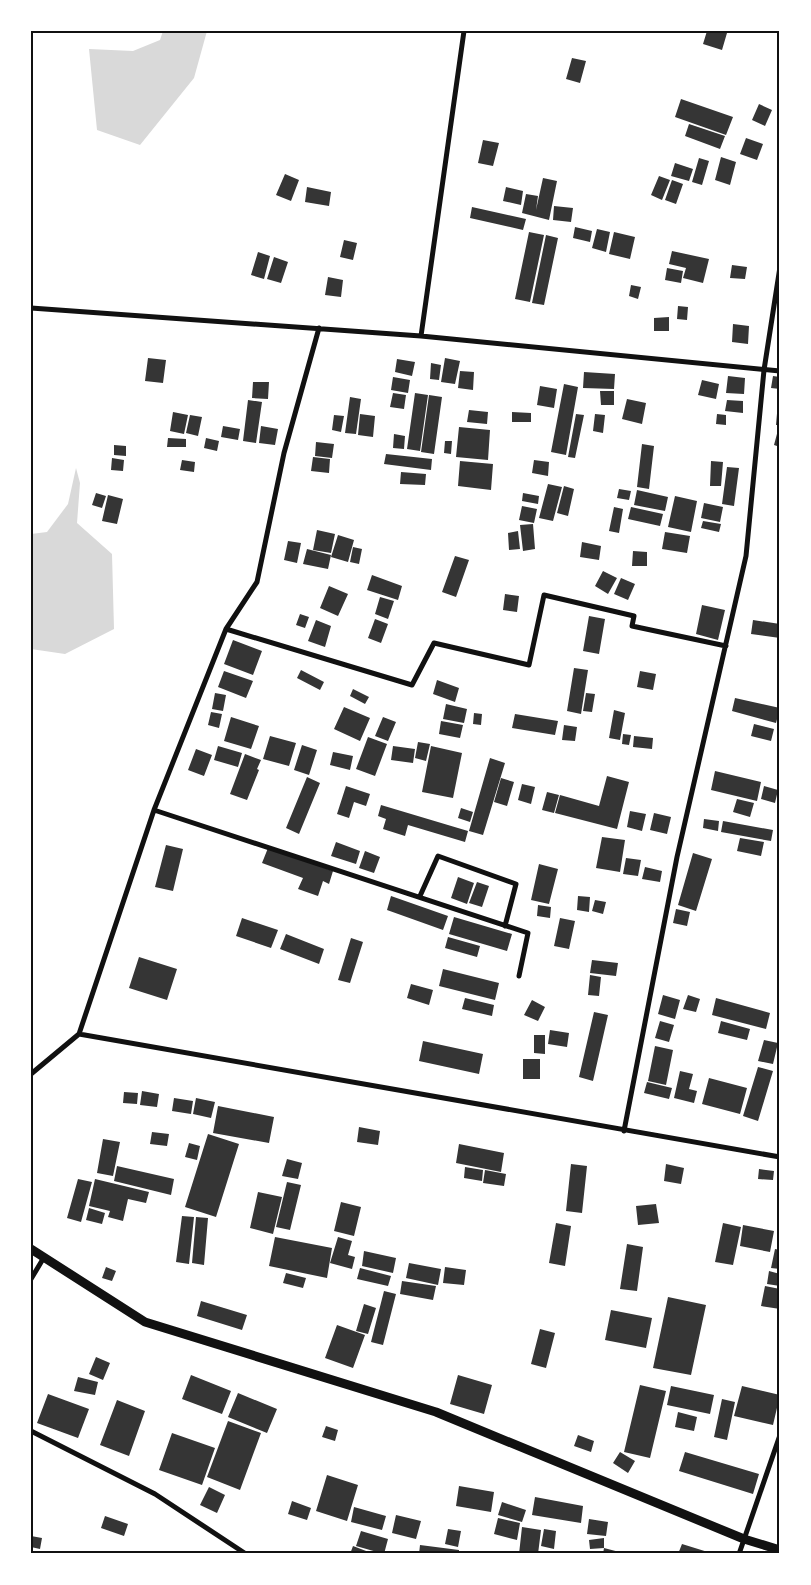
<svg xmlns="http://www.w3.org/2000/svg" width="811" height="1585" viewBox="0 0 811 1585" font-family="'Titillium Web',sans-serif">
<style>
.water{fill:#d9d9d9}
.building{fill:#353535}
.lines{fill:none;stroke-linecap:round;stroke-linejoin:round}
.minor{stroke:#111;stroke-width:5}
.tertiary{stroke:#111;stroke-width:9}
.neatline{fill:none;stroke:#111;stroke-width:2}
</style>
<rect width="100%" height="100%" fill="#fff"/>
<path class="water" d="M 163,31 L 207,31 L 194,78 L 140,145 L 97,130 L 89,49 L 133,51 L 160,40 Z
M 76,468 L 80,483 L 77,523 L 112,554 L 114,629 L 65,654 L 31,649 L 31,534 L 47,532 L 68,504 Z"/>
<path class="building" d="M 707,31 L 727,33 L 722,50 L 703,44 Z
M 572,58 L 586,61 L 580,83 L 566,79 Z
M 681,99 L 733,117 L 726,135 L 675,117 Z
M 759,104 L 772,110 L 765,126 L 752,120 Z
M 689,124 L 725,136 L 720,149 L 685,136 Z
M 746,138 L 763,144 L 757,160 L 740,154 Z
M 483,140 L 499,143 L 493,166 L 478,163 Z
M 721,157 L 736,162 L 730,185 L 715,180 Z
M 699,158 L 709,161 L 702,185 L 692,182 Z
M 675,163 L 693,169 L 689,181 L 671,176 Z
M 285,174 L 299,180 L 291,201 L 276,195 Z
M 659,176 L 670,180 L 662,200 L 651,195 Z
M 543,178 L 557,181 L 549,220 L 522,213 L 526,194 L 538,196 L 536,210 Z
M 672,180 L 683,184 L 676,204 L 665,200 Z
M 307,187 L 331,192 L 329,206 L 305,202 Z
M 506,187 L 523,191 L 521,205 L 503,201 Z
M 554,206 L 573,208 L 571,222 L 553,220 Z
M 472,207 L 526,219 L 523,230 L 470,218 Z
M 575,227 L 592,231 L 590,242 L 573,238 Z
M 597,229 L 610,232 L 606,252 L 592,248 Z
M 529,232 L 544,235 L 530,302 L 515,299 Z
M 614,232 L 635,237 L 630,259 L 609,254 Z
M 546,235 L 558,238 L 544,305 L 532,303 Z
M 344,240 L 357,243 L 353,260 L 340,257 Z
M 672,251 L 709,259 L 703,283 L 683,278 L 686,268 L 669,264 Z
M 258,252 L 270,256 L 264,279 L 251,275 Z
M 274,257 L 288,262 L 281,283 L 267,279 Z
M 732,265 L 747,267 L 745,279 L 730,278 Z
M 667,268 L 683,271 L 681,283 L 665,280 Z
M 328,277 L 343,280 L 341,297 L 325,295 Z
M 631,285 L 641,287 L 638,299 L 629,296 Z
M 678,306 L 688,307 L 687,320 L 677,319 Z
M 669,317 L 669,331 L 654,331 L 654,318 Z
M 733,324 L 749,326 L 748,344 L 732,342 Z
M 148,358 L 166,360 L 163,383 L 145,381 Z
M 445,358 L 460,361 L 455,384 L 441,382 Z
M 397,359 L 415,362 L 412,376 L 395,372 Z
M 431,363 L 441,365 L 439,380 L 430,379 Z
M 460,371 L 474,372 L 473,390 L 458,388 Z
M 584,372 L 615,374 L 614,389 L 583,388 Z
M 728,376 L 745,378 L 744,394 L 726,393 Z
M 773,376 L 780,377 L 780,389 L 771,388 Z
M 393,377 L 410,380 L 408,393 L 391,390 Z
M 702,380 L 719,384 L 716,399 L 698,395 Z
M 253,382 L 269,382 L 268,399 L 252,398 Z
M 564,384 L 578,387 L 566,455 L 551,452 Z
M 540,386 L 557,389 L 554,408 L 537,405 Z
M 600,391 L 614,391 L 614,405 L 601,405 Z
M 393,393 L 406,395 L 404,409 L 390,407 Z
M 415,393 L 428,395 L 420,451 L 407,449 Z
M 429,395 L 442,397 L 434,454 L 421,452 Z
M 350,397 L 361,399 L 356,434 L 345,433 Z
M 627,399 L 646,403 L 642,424 L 622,419 Z
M 248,400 L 262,402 L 256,443 L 243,441 Z
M 727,400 L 743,401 L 743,413 L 725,411 Z
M 778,402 L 780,403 L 780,425 L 776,425 Z
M 469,410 L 488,412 L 487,424 L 467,422 Z
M 173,412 L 188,415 L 184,434 L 170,431 Z
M 512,412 L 531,413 L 531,422 L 512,422 Z
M 360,414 L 375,416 L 373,437 L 358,435 Z
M 576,414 L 584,415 L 575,458 L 568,457 Z
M 595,414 L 605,415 L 603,433 L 593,431 Z
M 717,414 L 726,415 L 726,425 L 716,424 Z
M 190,415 L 202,417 L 198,436 L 186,433 Z
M 334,415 L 344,416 L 341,432 L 332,430 Z
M 223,426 L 240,429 L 238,440 L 221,437 Z
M 261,426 L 278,429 L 275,445 L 259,443 Z
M 459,427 L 490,430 L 488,460 L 456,457 Z
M 778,430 L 780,430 L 780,447 L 774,445 Z
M 394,434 L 405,436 L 404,449 L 393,448 Z
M 168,438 L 186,439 L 186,447 L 167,447 Z
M 206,438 L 219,441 L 217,451 L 204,448 Z
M 445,441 L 452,441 L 451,454 L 444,453 Z
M 316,442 L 334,444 L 332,458 L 315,456 Z
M 642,444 L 654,446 L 649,489 L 637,487 Z
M 114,445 L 126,446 L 126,456 L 114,455 Z
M 386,454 L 432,459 L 431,470 L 384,464 Z
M 313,457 L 330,459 L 329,473 L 311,471 Z
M 112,458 L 124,460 L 123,471 L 111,470 Z
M 182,460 L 195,462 L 194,472 L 180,470 Z
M 534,460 L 549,462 L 548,476 L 532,473 Z
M 460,461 L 493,464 L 491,490 L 458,486 Z
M 711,461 L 723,462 L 721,486 L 710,486 Z
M 727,467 L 739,468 L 734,506 L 722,504 Z
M 401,472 L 426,474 L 425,485 L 400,484 Z
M 548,484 L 562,487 L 553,521 L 539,518 Z
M 564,486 L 574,489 L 568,516 L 557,513 Z
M 619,489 L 631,491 L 629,500 L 617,498 Z
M 637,490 L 668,497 L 665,511 L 634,505 Z
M 96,493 L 106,496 L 102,508 L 92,505 Z
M 523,493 L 539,496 L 538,504 L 522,501 Z
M 108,495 L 123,499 L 117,524 L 102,521 Z
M 675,496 L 697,501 L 691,532 L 668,527 Z
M 704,503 L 723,507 L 720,522 L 701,518 Z
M 522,506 L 537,509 L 534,523 L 519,520 Z
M 614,507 L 623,509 L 619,533 L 609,531 Z
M 631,507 L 663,514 L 660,526 L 628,519 Z
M 703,521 L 721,524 L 719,532 L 701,528 Z
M 533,524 L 535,549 L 523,551 L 520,525 Z
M 317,530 L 335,534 L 331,553 L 313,550 Z
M 518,531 L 520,549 L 509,550 L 508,533 Z
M 665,532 L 690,536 L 687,553 L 662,549 Z
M 338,535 L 354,540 L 348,562 L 331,557 Z
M 288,541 L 301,543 L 297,563 L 284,560 Z
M 582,542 L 601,546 L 599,560 L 580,557 Z
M 353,547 L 362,549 L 359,564 L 350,562 Z
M 307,549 L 331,555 L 328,569 L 303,564 Z
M 633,551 L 647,552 L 647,566 L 632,566 Z
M 455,556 L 469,560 L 456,597 L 442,592 Z
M 603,571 L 617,578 L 608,594 L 595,586 Z
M 372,575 L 402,586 L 398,600 L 367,590 Z
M 621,578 L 635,584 L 628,600 L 614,594 Z
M 329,586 L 348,594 L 338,616 L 320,608 Z
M 505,594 L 519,596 L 517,612 L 503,610 Z
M 380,597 L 394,601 L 388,619 L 375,614 Z
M 702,605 L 725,610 L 718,640 L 696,634 Z
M 300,614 L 309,617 L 305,628 L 296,625 Z
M 589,616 L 605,619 L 599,654 L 583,651 Z
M 375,619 L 388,624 L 381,643 L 368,638 Z
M 316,620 L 331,626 L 325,647 L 308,641 Z
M 753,620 L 780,624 L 780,638 L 751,634 Z
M 233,640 L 262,651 L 253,675 L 224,664 Z
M 574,668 L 588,670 L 581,714 L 567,711 Z
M 301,670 L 324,682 L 320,690 L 297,678 Z
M 224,671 L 253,681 L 246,698 L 218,687 Z
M 640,671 L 656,674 L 653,690 L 637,687 Z
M 437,680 L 459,688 L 455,702 L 433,694 Z
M 353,689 L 369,697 L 365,704 L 350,696 Z
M 215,693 L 226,695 L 223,711 L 212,709 Z
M 586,693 L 595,694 L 592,712 L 583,711 Z
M 735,698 L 780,708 L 776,723 L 732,711 Z
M 446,704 L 467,709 L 464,723 L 443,719 Z
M 344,707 L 370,718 L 360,741 L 334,729 Z
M 614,710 L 625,713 L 620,740 L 609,738 Z
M 211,712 L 222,714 L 219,728 L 208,725 Z
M 474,713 L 482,714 L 481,725 L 473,724 Z
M 515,714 L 558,721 L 555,735 L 512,728 Z
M 231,717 L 259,726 L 251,749 L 224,741 Z
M 383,717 L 396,722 L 388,741 L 375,736 Z
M 441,721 L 463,725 L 460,738 L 439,734 Z
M 754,724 L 774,729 L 771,741 L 751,736 Z
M 564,725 L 577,727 L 575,741 L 562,740 Z
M 623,734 L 631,735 L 629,745 L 622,744 Z
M 270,736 L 296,743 L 289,766 L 263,759 Z
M 634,736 L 653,738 L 652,749 L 633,747 Z
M 368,737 L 387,744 L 375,776 L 356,769 Z
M 418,742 L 430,744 L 426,761 L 415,758 Z
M 302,745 L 317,750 L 309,775 L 294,770 Z
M 218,746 L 242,753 L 238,767 L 214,760 Z
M 393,746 L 415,749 L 413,763 L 391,760 Z
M 431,746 L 462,753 L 453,798 L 422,792 Z
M 196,749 L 212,755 L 204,776 L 188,770 Z
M 333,752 L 353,756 L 350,770 L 330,765 Z
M 245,754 L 261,760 L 257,769 L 259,770 L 247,800 L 230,794 Z
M 490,758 L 505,763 L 483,835 L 469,831 Z
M 715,771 L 761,782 L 757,801 L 711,790 Z
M 607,776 L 629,782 L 617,829 L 555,813 L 560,795 L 599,806 Z
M 307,777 L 320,783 L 299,834 L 286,828 Z
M 501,778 L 514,782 L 507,806 L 494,802 Z
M 522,784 L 535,787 L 531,804 L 518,800 Z
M 346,786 L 370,794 L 366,806 L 354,802 L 349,818 L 337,814 Z
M 764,786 L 778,790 L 775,803 L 761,799 Z
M 547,792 L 559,795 L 554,813 L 542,810 Z
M 737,799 L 754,803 L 750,817 L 733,812 Z
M 381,805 L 468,831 L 465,842 L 408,825 L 405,836 L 383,829 L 386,819 L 378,816 Z
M 461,808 L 473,812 L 470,822 L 458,818 Z
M 630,811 L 646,814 L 642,831 L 627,827 Z
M 654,813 L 671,817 L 667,834 L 650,830 Z
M 704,819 L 719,821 L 718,831 L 703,828 Z
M 723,821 L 773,830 L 771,841 L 721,832 Z
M 602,837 L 625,840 L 620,872 L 596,868 Z
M 740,838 L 764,842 L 761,856 L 737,851 Z
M 336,842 L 360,851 L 356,864 L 331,856 Z
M 166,845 L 183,849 L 173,891 L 155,887 Z
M 268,848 L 333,871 L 329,884 L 323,881 L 318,896 L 298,889 L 303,878 L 262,863 Z
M 365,851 L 380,857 L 374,873 L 359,868 Z
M 693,853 L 712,859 L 696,911 L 678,905 Z
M 626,858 L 641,860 L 638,876 L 623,874 Z
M 539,864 L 558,869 L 549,904 L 531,900 Z
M 645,867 L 662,871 L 660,882 L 642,879 Z
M 458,877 L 474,883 L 467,904 L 451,898 Z
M 477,882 L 489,886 L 482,907 L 469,903 Z
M 391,896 L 448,916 L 443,930 L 387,910 Z
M 578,896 L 590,897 L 589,912 L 577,910 Z
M 595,900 L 606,902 L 603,914 L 592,911 Z
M 538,905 L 551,907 L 550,918 L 537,916 Z
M 676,909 L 690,912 L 687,926 L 673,923 Z
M 454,917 L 512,934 L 507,951 L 449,934 Z
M 242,918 L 278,930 L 271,948 L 236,936 Z
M 560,918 L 575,921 L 569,949 L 554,946 Z
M 286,934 L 324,949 L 319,964 L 280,949 Z
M 448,937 L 480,946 L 477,957 L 445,948 Z
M 351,938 L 363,942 L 350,983 L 338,980 Z
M 139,957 L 177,969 L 167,1000 L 129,988 Z
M 592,960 L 618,963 L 616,976 L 590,973 Z
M 443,969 L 499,983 L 495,1000 L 439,986 Z
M 590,975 L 601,977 L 599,996 L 588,995 Z
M 411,984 L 433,990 L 429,1005 L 407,998 Z
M 663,995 L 680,1000 L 675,1019 L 658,1014 Z
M 688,995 L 700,999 L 696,1012 L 683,1009 Z
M 465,998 L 494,1005 L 492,1016 L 462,1009 Z
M 716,998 L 770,1013 L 766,1029 L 712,1015 Z
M 532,1000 L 545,1007 L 538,1021 L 524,1015 Z
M 594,1012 L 608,1015 L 593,1081 L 579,1077 Z
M 660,1021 L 674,1025 L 669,1042 L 655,1038 Z
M 721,1021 L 750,1029 L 747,1040 L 718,1033 Z
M 550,1030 L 569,1033 L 567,1047 L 548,1044 Z
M 534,1035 L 545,1035 L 545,1054 L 534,1053 Z
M 764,1040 L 778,1043 L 773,1064 L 758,1061 Z
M 423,1041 L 483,1054 L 479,1074 L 419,1061 Z
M 655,1046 L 673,1050 L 666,1085 L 648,1081 Z
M 523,1059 L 540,1059 L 540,1079 L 523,1079 Z
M 758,1067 L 773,1071 L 758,1121 L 743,1116 Z
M 680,1071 L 693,1074 L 689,1089 L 697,1091 L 694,1103 L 674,1098 Z
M 709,1078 L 747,1088 L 740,1114 L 702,1104 Z
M 647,1082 L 672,1088 L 669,1099 L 644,1093 Z
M 142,1091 L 159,1094 L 157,1107 L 140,1105 Z
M 124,1092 L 138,1093 L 137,1104 L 123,1103 Z
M 174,1098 L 193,1101 L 191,1114 L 172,1111 Z
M 196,1098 L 215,1102 L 211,1118 L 193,1114 Z
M 218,1106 L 274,1117 L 269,1143 L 213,1133 Z
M 359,1127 L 380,1131 L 378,1145 L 357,1142 Z
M 152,1132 L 169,1134 L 167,1146 L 150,1144 Z
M 208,1134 L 239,1144 L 216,1217 L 185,1207 Z
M 103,1139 L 120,1142 L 113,1176 L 97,1173 Z
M 189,1143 L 200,1146 L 197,1160 L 185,1157 Z
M 459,1144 L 504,1153 L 501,1172 L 456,1163 Z
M 287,1159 L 302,1163 L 298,1179 L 282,1176 Z
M 571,1164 L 587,1166 L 582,1213 L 566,1211 Z
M 666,1164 L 684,1168 L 681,1184 L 664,1181 Z
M 117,1166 L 174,1179 L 171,1195 L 114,1181 Z
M 465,1167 L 483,1170 L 482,1181 L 464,1178 Z
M 759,1169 L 774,1171 L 773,1180 L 758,1179 Z
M 485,1170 L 506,1174 L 504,1186 L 483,1183 Z
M 78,1179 L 92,1182 L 81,1222 L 67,1218 Z
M 95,1179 L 149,1192 L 146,1203 L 128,1199 L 123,1221 L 108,1217 L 110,1211 L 89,1206 Z
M 287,1182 L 301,1185 L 290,1230 L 276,1227 Z
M 258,1192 L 282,1197 L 273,1234 L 250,1228 Z
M 341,1202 L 361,1207 L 354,1236 L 334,1231 Z
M 656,1204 L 659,1223 L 638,1225 L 636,1206 Z
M 89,1208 L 105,1213 L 102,1224 L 86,1220 Z
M 182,1216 L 194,1217 L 189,1264 L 176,1262 Z
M 196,1217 L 208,1218 L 204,1265 L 192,1263 Z
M 556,1223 L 571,1226 L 565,1266 L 549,1263 Z
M 723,1223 L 741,1227 L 733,1265 L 715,1262 Z
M 743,1225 L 774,1231 L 770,1252 L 740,1246 Z
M 275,1237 L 332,1248 L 327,1278 L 269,1266 Z
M 338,1237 L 352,1241 L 348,1255 L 355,1257 L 352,1269 L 330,1263 Z
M 627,1244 L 643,1247 L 637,1291 L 620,1289 Z
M 775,1249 L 780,1250 L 780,1269 L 771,1268 Z
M 364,1251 L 396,1258 L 393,1273 L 362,1266 Z
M 409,1263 L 441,1269 L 438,1285 L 406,1278 Z
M 106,1267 L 116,1271 L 112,1281 L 102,1278 Z
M 445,1267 L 466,1270 L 464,1285 L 443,1283 Z
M 360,1268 L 391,1276 L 388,1286 L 357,1279 Z
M 769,1271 L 780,1274 L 780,1286 L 767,1284 Z
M 286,1273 L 306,1278 L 303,1288 L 283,1283 Z
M 402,1281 L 436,1286 L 433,1300 L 400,1294 Z
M 765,1286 L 780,1289 L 780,1309 L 761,1306 Z
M 384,1291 L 396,1294 L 383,1345 L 371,1342 Z
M 668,1297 L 706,1305 L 691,1375 L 653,1368 Z
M 201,1301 L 247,1315 L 242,1330 L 197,1316 Z
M 364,1304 L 376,1308 L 368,1334 L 356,1331 Z
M 611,1310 L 652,1318 L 646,1348 L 605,1340 Z
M 337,1325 L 365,1335 L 353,1368 L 325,1358 Z
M 540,1329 L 555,1333 L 546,1368 L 531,1364 Z
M 96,1357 L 110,1363 L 103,1380 L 89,1374 Z
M 191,1375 L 231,1391 L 222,1414 L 182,1399 Z
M 458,1375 L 492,1385 L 484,1414 L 450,1404 Z
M 78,1377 L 98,1382 L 95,1395 L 74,1391 Z
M 640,1385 L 666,1391 L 650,1458 L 624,1452 Z
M 671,1386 L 714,1395 L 710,1414 L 667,1405 Z
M 742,1386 L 780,1395 L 773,1425 L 734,1416 Z
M 238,1393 L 277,1409 L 267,1433 L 228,1417 Z
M 48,1394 L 89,1409 L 78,1438 L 37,1423 Z
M 722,1399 L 735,1402 L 727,1440 L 714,1437 Z
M 117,1400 L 145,1411 L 129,1456 L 100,1445 Z
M 678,1412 L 697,1417 L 694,1431 L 675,1427 Z
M 228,1421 L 261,1433 L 240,1490 L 207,1477 Z
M 326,1426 L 338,1430 L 335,1441 L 322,1437 Z
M 172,1433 L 215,1448 L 202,1485 L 159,1470 Z
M 578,1435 L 594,1441 L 591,1452 L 574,1446 Z
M 620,1452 L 635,1461 L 628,1473 L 613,1463 Z
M 685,1452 L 759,1474 L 753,1494 L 679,1471 Z
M 327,1475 L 358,1485 L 347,1521 L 316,1511 Z
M 459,1486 L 494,1492 L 491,1512 L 456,1506 Z
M 209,1487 L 225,1495 L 217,1513 L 200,1505 Z
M 535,1497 L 583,1506 L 581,1523 L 532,1515 Z
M 292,1501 L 311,1508 L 307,1520 L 288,1514 Z
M 502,1502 L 526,1510 L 522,1522 L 498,1515 Z
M 354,1507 L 386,1516 L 382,1530 L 351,1522 Z
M 396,1515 L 421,1521 L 416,1539 L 392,1533 Z
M 105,1516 L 128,1524 L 124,1536 L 101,1528 Z
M 498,1518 L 520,1523 L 517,1540 L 494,1534 Z
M 589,1519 L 608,1522 L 606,1536 L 587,1534 Z
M 522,1527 L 541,1530 L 538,1554 L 519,1554 Z
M 448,1529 L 461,1531 L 458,1547 L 445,1544 Z
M 544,1529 L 556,1531 L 554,1549 L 541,1546 Z
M 361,1531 L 388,1539 L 384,1554 L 356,1546 Z
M 31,1536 L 42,1538 L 40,1549 L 31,1547 Z
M 604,1538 L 604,1548 L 627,1554 L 603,1554 L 604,1548 L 590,1549 L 589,1540 Z
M 682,1544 L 711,1553 L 711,1554 L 678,1554 Z
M 420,1545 L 459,1550 L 459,1554 L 419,1554 Z
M 353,1546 L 374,1554 L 350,1554 Z"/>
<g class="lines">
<path class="minor" d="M 31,308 L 421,336 L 780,371
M 421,336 L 464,31
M 226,629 L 412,685 L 434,643 L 529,665 L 544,595 L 634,616 L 632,626 L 726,646
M 154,810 L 528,933 L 519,976
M 420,896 L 438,856 L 516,884 L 505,926
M 79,1034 L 780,1157
M 31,1074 L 79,1034 L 154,810 L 226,629 L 257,582 L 284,453 L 319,328
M 624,1131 L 677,857 L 746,556 L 764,370 L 780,267
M 31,1279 L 43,1259
M 31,1431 L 155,1494 L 246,1554
M 739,1554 L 780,1435"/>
<path class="tertiary" d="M 31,1249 L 145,1322 L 436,1412 L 744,1539 L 780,1550"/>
</g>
<rect width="811" height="1585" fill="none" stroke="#ffffff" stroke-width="65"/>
<rect x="32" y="32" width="746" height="1520" class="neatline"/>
</svg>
